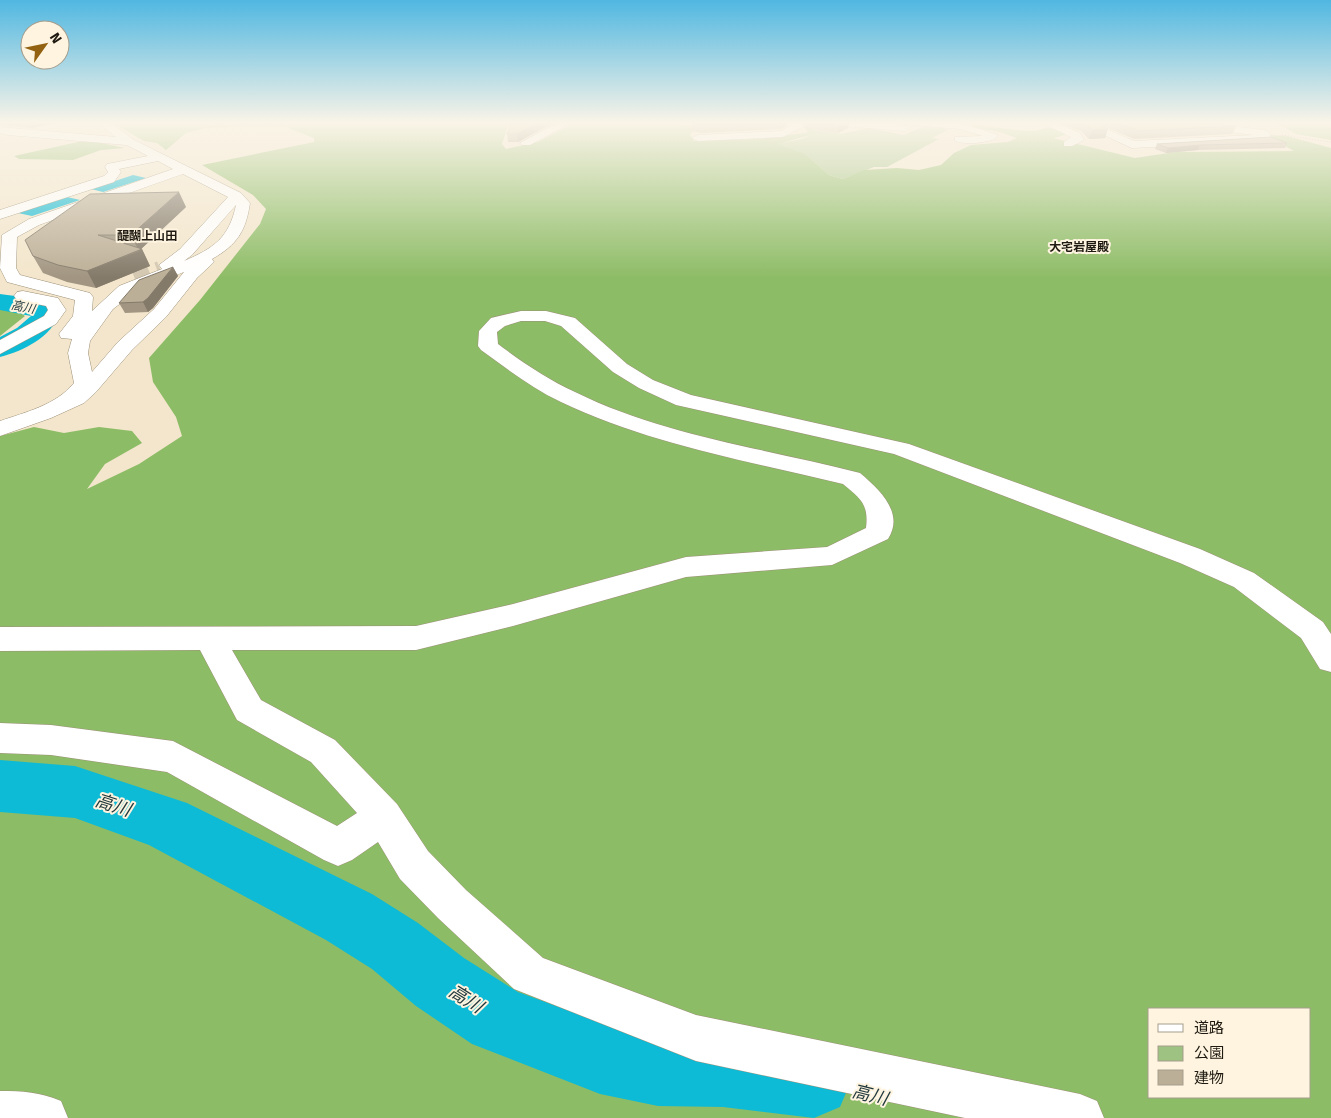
<svg xmlns="http://www.w3.org/2000/svg" width="1331" height="1118" viewBox="0 0 1331 1118" font-family="'Fira Sans','Noto Sans JP',sans-serif">
<style>
.green{fill:#9ec282}
.forest{fill:#8dbc66;fill-rule:evenodd}
.water{fill:#0dbbd6}
.lines{fill:none;stroke-linecap:round;stroke-linejoin:round}
.river{fill:#0dbbd6;fill-rule:evenodd}
.minor-tunnel{stroke:#d3c7b0;stroke-width:16;stroke-dasharray:16 8;stroke-linecap:butt}
.minor-casing{stroke:#9c9078;stroke-width:1}
.path{stroke:#908775;stroke-width:1;stroke-dasharray:1 2;stroke-linecap:butt}
.minor{fill:#fff;fill-rule:evenodd}
.wall{fill:#a29682}
.shaded-wall{fill:#847a6a}
.building{fill:#bcaf97;stroke:#847a6a}
.labels{text-anchor:middle;dominant-baseline:central;stroke-width:4;stroke-linejoin:round;paint-order:stroke}
.far-neighbourhood-label{font-size:12px;font-weight:bold;fill:#1f1a11;stroke:#fef4df}
.far-water-label{font-size:12px;font-style:italic;fill:#1f373c;stroke:#fef4df}
.near-water-label{font-size:18px;font-style:italic;fill:#1f373c;stroke:#fef4df}
</style>
<rect width="100%" height="100%" fill="#f3e6cc"/>
<path class="green" d="M 928,124 L 950,129 L 932,138 L 939,139 L 887,167 L 874,167 L 843,179 L 829,175 L 804,153 L 777,144 C 788,141 810,140 816,130 L 841,134 L 869,128 L 904,135 Z"/>
<path class="forest" d="M 119,122 L 509,122 L 502,144 L 506,149 L 538,142 L 576,122 L 678,122 L 680,124 L 695,126 L 690,135 L 694,141 L 757,139 L 805,133 L 808,132 L 803,126 L 794,123 L 809,122 L 803,126 L 816,130 L 814,134 L 778,144 L 804,153 L 829,175 L 843,179 L 864,170 L 897,168 L 919,170 L 941,165 L 954,153 L 971,145 L 1008,142 L 1017,138 L 1000,132 L 939,122 C 970,122 998,129 1028,131 C 1038,132 1042,128 1051,127 C 1059,125 1069,129 1077,132 L 1053,138 L 1135,158 L 1175,152 L 1294,151 L 1269,137 L 1270,135 L 1287,136 L 1331,148 L 1331,1118 L 0,1118 L 0,436 L 34,427 L 64,433 L 99,427 L 132,431 L 142,443 L 105,464 L 87,489 L 139,464 L 182,436 L 176,417 L 153,382 L 149,358 L 200,300 L 260,224 L 266,209 L 253,195 L 202,165 L 314,142 L 314,138 L 286,127 L 256,126 L 205,128 L 186,133 L 166,150 L 157,143 L 144,141 L 120,127 ZM 1150,1009 L 1310,1009 L 1310,1097 L 1150,1097 Z
M 1266,122 L 1331,122 L 1331,140 L 1296,134 L 1284,127 Z
M 87,140 L 125,148 L 101,150 L 73,160 L 19,159 L 14,156 Z
M 0,304 L 12,307 L 25,316 L 0,336 Z"/>
<path class="water" d="M 133,175 L 146,178 L 103,192 L 91,189 Z
M 67,197 L 80,200 L 32,216 L 18,213 Z"/>
<g class="lines">
<path class="river" d="M 0,294 C 18,297 49,297 60,313 C 51,337 24,351 0,357 L 0,337 L 17,328 L 31,316 L 0,310 Z
M 0,760 L 75,766 L 187,803 L 372,894 L 418,923 L 464,958 L 518,992 L 600,1022 L 658,1034 L 723,1035 L 814,1044 L 840,1055 L 851,1081 L 840,1107 L 814,1118 L 723,1107 L 658,1106 L 600,1094 L 472,1044 L 416,1006 L 372,969 L 326,940 L 149,845 L 75,818 L 0,812 Z"/>
<path class="minor-tunnel" d="M 135,279 L 160,269"/>
<g class="minor-casing">
<path id="minor" d="M 97,122 L 109,122 L 134,140 L 241,193 L 250,203 C 246,231 237,245 212,259 L 214,262 L 197,278 L 166,317 L 132,350 L 96,392 L 84,403 L 51,418 L 0,436 L 0,421 C 26,412 56,405 74,383 L 68,353 L 72,339 L 61,338 L 59,334 L 73,316 L 75,300 L 7,282 L 0,268 L 2,235 L 29,219 L 173,169 L 158,161 L 119,169 L 121,172 L 114,182 L 0,219 L 0,210 L 104,176 L 108,172 L 105,167 L 107,164 L 148,156 L 127,145 L 8,135 L 0,133 L 0,127 L 116,137 ZM 183,174 L 228,197 L 180,249 L 159,265 L 162,269 L 119,286 L 92,311 L 93,297 L 90,293 L 20,275 L 16,268 L 17,237 L 39,225 ZM 236,205 C 229,238 214,248 184,261 L 192,255 ZM 184,272 L 154,309 L 118,342 L 92,372 L 88,353 L 90,341 L 113,309 L 137,291 Z
M 559,122 L 572,122 L 530,145 L 522,145 L 520,143 Z
M 784,122 L 798,122 L 804,126 L 783,137 L 698,141 L 692,138 L 698,135 L 781,131 L 790,126 Z
M 825,122 C 840,122 902,120 911,128 L 905,131 L 830,125 Z
M 908,122 L 961,123 L 998,135 L 995,139 C 982,143 969,145 955,141 L 955,137 L 983,136 L 960,129 L 913,125 Z
M 1040,122 L 1054,122 L 1080,133 L 1084,140 L 1072,146 L 1064,146 L 1064,142 L 1071,137 Z
M 1076,122 L 1090,122 L 1134,141 L 1254,135 L 1172,125 L 1167,122 L 1198,122 L 1264,130 L 1268,131 L 1272,138 L 1266,141 L 1132,148 Z
M 23,291 L 58,298 L 66,310 L 56,324 L 0,354 L 0,340 L 44,316 L 48,310 L 46,306 L 17,300 L 14,296 L 17,292 Z
M 521,311 L 546,311 L 575,318 L 627,364 L 653,380 L 691,395 L 909,444 L 1200,549 L 1254,573 L 1323,622 L 1331,634 L 1331,672 L 1320,669 L 1301,638 L 1234,587 L 1180,563 L 894,454 L 676,405 L 639,388 L 613,372 L 561,326 L 545,321 L 521,321 L 505,326 L 497,332 L 498,344 C 522,362 547,379 575,392 C 664,436 764,448 860,473 C 879,489 905,513 888,539 L 832,565 L 686,577 L 513,626 L 416,650 L 232,650 L 261,700 L 335,740 L 397,804 L 428,851 L 466,890 L 543,958 L 696,1015 L 1080,1094 L 1097,1101 L 1104,1118 L 965,1118 L 696,1061 L 514,989 L 438,918 L 400,879 L 378,842 L 352,860 L 338,866 L 324,860 L 167,772 L 51,755 L 0,753 L 0,723 L 51,725 L 173,741 L 337,826 L 357,813 L 311,762 L 237,720 L 200,650 L 0,651 L 0,627 L 416,626 L 513,604 L 686,557 L 827,547 L 866,528 C 869,504 860,498 843,484 C 748,461 649,444 561,402 C 532,388 507,369 481,350 L 478,346 L 479,331 L 491,318 Z
M 0,1091 C 23,1091 40,1092 61,1101 L 68,1118 L 0,1118 Z"/>
</g>
<path class="path" d="M 1282,135 L 1331,142"/>
<use href="#minor" class="minor"/>
</g>
<path class="wall" d="M 0,122 L 61,122 L 31,128 L 0,125 Z
M 507,122 L 555,122 L 518,142 L 508,142 L 507,134 L 510,127 Z
M 693,122 L 787,122 L 786,126 L 780,129 L 702,133 L 691,131 L 692,123 Z
M 801,122 L 849,122 L 848,128 L 838,133 L 804,128 L 805,124 Z
M 1055,122 L 1092,122 L 1105,138 L 1089,139 L 1081,131 Z
M 1094,122 L 1203,122 L 1236,126 L 1232,134 L 1134,139 Z
M 1212,122 L 1227,122 L 1224,123 Z
M 1287,143 L 1285,148 L 1198,150 L 1166,153 L 1155,149 L 1157,144 Z
M 186,207 L 141,249 L 142,249 L 150,266 L 96,288 L 67,282 L 43,273 L 33,256 Z
M 173,267 L 178,276 L 153,308 L 148,312 L 125,313 L 119,303 Z"/>
<path class="shaded-wall" d="M 28,122 L 61,122 L 31,128 Z
M 539,122 L 555,122 L 518,142 L 517,134 Z
M 781,122 L 787,122 L 786,126 L 780,129 Z
M 846,122 L 849,122 L 848,128 L 838,133 L 839,125 Z
M 1108,129 L 1105,138 L 1089,139 L 1092,130 Z
M 1200,145 L 1198,150 L 1166,153 L 1168,148 Z
M 179,192 L 186,207 L 140,250 L 142,249 L 150,266 L 96,288 L 87,271 L 139,251 L 131,235 Z
M 173,267 L 178,276 L 153,308 L 148,312 L 143,302 Z"/>
<path class="building" d="M 512,122 L 539,122 L 517,134 L 507,134 Z
M 693,122 L 758,122 L 702,124 L 692,123 Z
M 820,122 L 846,122 L 839,125 Z
M 1081,122 L 1092,122 L 1108,129 L 1092,130 L 1084,123 Z
M 1117,122 L 1203,122 L 1236,126 L 1138,131 Z
M 1271,137 L 1287,143 L 1200,145 L 1168,148 L 1157,144 Z
M 179,192 L 131,235 L 98,235 L 142,249 L 87,271 L 58,265 L 33,256 L 25,240 L 90,194 Z
M 173,267 L 148,298 L 143,302 L 119,303 L 139,280 Z"/>
<linearGradient id="sky" x2="0" y2="1"><stop stop-color="#50b7e1"/><stop offset="0.44" stop-color="#faf4e8"/><stop offset="1" stop-color="#faf4e8" stop-opacity="0"/></linearGradient>
<rect width="1331" height="278" fill="url(#sky)"/>
<g class="labels">
<g class="far-neighbourhood-label">
<text x="147" y="236">醍醐上山田</text>
<text x="1079" y="247">大宅岩屋殿</text>
</g>
<g class="far-water-label">
<text transform="translate(23 307) rotate(11)">高川</text>
</g>
<g class="near-water-label">
<text transform="translate(113 805) rotate(18)">高川</text>
<text transform="translate(466 999) rotate(32)">高川</text>
<text transform="translate(870 1095) rotate(14)">高川</text>
</g>
</g>
<rect x="1148" y="1008" width="162" height="90" fill="#fef4df" stroke="#a59d8d"/>
<rect x="1158" y="1024" width="25" height="8" fill="#ffffff" stroke="#a59d8d"/>
<text x="1194" y="1033" font-size="15" fill="#1f1a11">道路</text>
<rect x="1158" y="1046" width="25" height="15" fill="#9ec282" stroke="#a59d8d"/>
<text x="1194" y="1058" font-size="15" fill="#1f1a11">公園</text>
<rect x="1158" y="1070" width="25" height="15" fill="#bcaf97" stroke="#a59d8d"/>
<text x="1194" y="1083" font-size="15" fill="#1f1a11">建物</text>
<g transform="translate(45 45) rotate(57)"><circle r="24" fill="#fef4df" stroke="#a59d8d"/>
<path d="M0-4L9 19L0 12L-9 19Z" fill="#926210"/>
<text y="-8" font-size="14" font-weight="bold" text-anchor="middle" fill="#1f1a11">N</text>
</g>
</svg>
